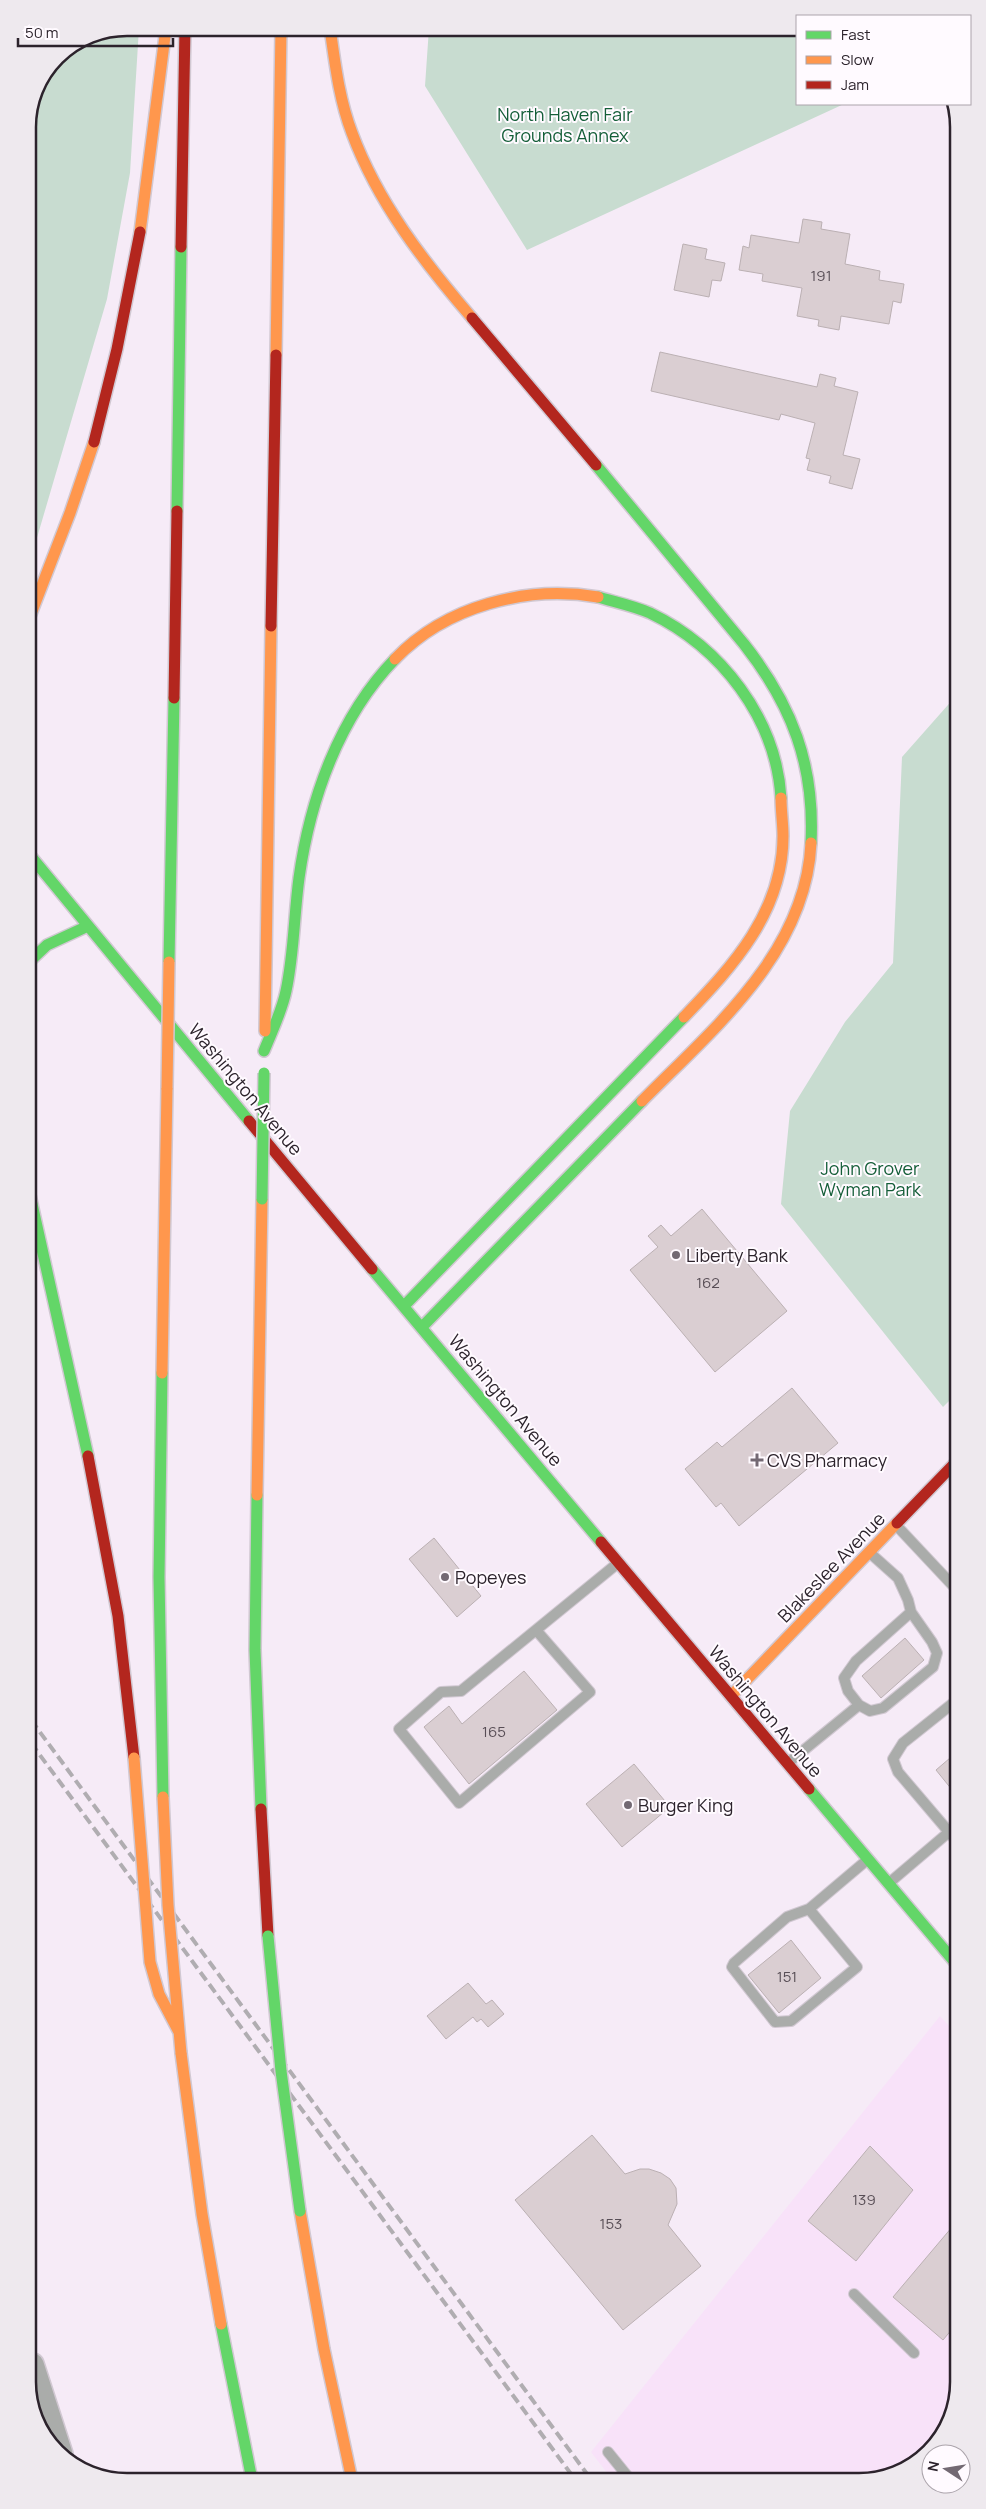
<svg xmlns="http://www.w3.org/2000/svg" width="986" height="2509" viewBox="0 0 986 2509" font-family="Manrope,sans-serif">
<style>
.built{fill:#f8e2f9}
.green{fill:#c8dcd0}
.building{fill:#daced2;stroke:#bbb0b3}
.lines{fill:none;stroke-linecap:round;stroke-linejoin:round}
.lane-casing{stroke:#d1c8d2;stroke-width:12}
.street-casing{stroke:#d1c8d2;stroke-width:24}
.fast-casing{stroke:#d1c8d2;stroke-width:14}
.slow-casing{stroke:#d1c8d2;stroke-width:14}
.jam-casing{stroke:#d1c8d2;stroke-width:14}
.lane{stroke:#aaacaa;stroke-width:10}
.street{stroke:#aaacaa;stroke-width:21}
.fast{stroke:#63d668;stroke-width:11}
.slow{stroke:#ff974d;stroke-width:11}
.jam{stroke:#b3261e;stroke-width:11}
.rail{stroke:#b0adb1;stroke-width:4;stroke-dasharray:10 5;stroke-linecap:butt}
.fast-bridge-casing{stroke:#d1c8d2;stroke-width:14;stroke-linecap:butt}
.slow-bridge-casing{stroke:#d1c8d2;stroke-width:14;stroke-linecap:butt}
.fast-bridge{stroke:#63d668;stroke-width:11}
.slow-bridge{stroke:#ff974d;stroke-width:11}
.poi-dot{fill:#736973;stroke:#fffaff;stroke-width:2}
.labels{text-anchor:middle;dominant-baseline:central;stroke-width:4;stroke-linejoin:round;paint-order:stroke}
.number-label{font-size:15px;fill:#584e56}
.park-label{font-size:18px;fill:#145e38;stroke:#fffaff}
.street-label{font-size:18px;fill:#2c232c;stroke:#fffaff}
.poi-label{font-size:18px;fill:#2c232c;stroke:#fffaff;text-anchor:start}
.rim{fill:none;stroke:#2c232c;stroke-width:2.5}
</style>
<rect width="100%" height="100%" fill="#f6ebf7"/>
<path class="built" d="M 940,2016 L 958,2036 L 958,2382 L 938,2442 L 890,2476 L 611,2478 L 591,2452 Z"/>
<path class="green" d="M 128,28 L 139,28 L 130,173 L 107,299 L 29,565 L 28,121 L 35,89 L 57,57 L 90,35 Z
M 429,28 L 797,28 L 797,104 L 844,104 L 527,250 L 425,86 Z
M 955,697 L 956,1394 L 943,1407 L 781,1204 L 790,1111 L 845,1022 L 893,963 L 902,757 Z"/>
<path class="building" d="M 803,219 L 822,222 L 821,229 L 850,234 L 845,264 L 880,271 L 879,280 L 904,284 L 901,303 L 893,301 L 889,324 L 841,316 L 839,330 L 818,326 L 819,320 L 797,316 L 802,288 L 762,281 L 763,274 L 739,270 L 743,246 L 749,248 L 751,235 L 799,243 Z
M 683,244 L 707,249 L 705,259 L 725,263 L 721,281 L 712,280 L 709,297 L 674,290 Z
M 660,352 L 817,387 L 820,374 L 836,378 L 834,386 L 858,392 L 843,455 L 860,459 L 852,489 L 829,483 L 831,476 L 807,470 L 810,459 L 806,458 L 815,423 L 781,414 L 779,420 L 651,391 Z
M 702,1209 L 787,1311 L 715,1372 L 630,1270 L 658,1247 L 648,1236 L 661,1225 L 671,1236 Z
M 792,1388 L 838,1443 L 739,1526 L 721,1503 L 716,1507 L 685,1469 L 717,1442 L 722,1447 Z
M 434,1538 L 481,1596 L 457,1617 L 409,1559 Z
M 905,1638 L 924,1660 L 881,1698 L 862,1676 Z
M 524,1671 L 557,1710 L 469,1784 L 424,1727 L 449,1706 L 462,1724 Z
M 957,1752 L 957,1796 L 936,1770 Z
M 634,1764 L 670,1807 L 622,1847 L 586,1804 Z
M 791,1940 L 821,1978 L 779,2013 L 748,1975 Z
M 468,1983 L 486,2004 L 492,2000 L 504,2014 L 488,2027 L 481,2019 L 477,2022 L 473,2017 L 446,2039 L 427,2016 Z
M 592,2135 L 625,2174 L 640,2169 L 649,2169 L 661,2173 L 670,2179 L 676,2188 L 677,2204 L 668,2225 L 701,2266 L 623,2330 L 515,2200 Z
M 870,2146 L 913,2190 L 856,2261 L 808,2221 Z
M 958,2220 L 958,2322 L 943,2340 L 893,2297 Z"/>
<g class="lines">
<g class="lane-casing">
<path id="lane" d="M 896,1525 L 957,1590
M 870,1553 L 898,1578 L 908,1600 L 911,1612 L 932,1642 L 937,1653 L 933,1667 L 883,1708 L 870,1711 L 859,1705 L 848,1691 L 844,1678 L 856,1661 L 911,1612
M 536,1630 L 590,1692 L 459,1803 L 399,1729 L 441,1692 L 461,1691 L 618,1563
M 788,1763 L 859,1705
M 949,1832 L 957,1842
M 889,1883 L 949,1832 L 898,1772 L 893,1759 L 903,1743 L 957,1700
M 809,1909 L 857,1967 L 791,2021 L 775,2022 L 732,1967 L 734,1963 L 787,1917 L 809,1909 L 867,1860
M 854,2294 L 914,2353
M 608,2452 L 629,2478"/>
</g>
<g class="street-casing">
<path id="street" d="M 33,2364 L 62,2454"/>
</g>
<g class="fast-casing">
<path id="fast" d="M 596,465 L 744,644 C 792,705 815,765 811,843
M 177,511 L 181,247
M 598,597 C 615,602 634,606 650,613 C 721,647 776,718 781,798
M 29,854 L 249,1121
M 30,961 L 47,945 L 88,926
M 169,962 L 174,698
M 264,1051 C 272,1031 282,1011 286,991 C 294,954 294,915 299,878 C 310,799 339,717 395,659
M 30,1195 L 88,1456
M 372,1269 L 601,1542
M 404,1306 L 684,1017
M 422,1327 L 642,1101
M 162,1373 L 159,1577 L 163,1797
M 257,1495 L 255,1650 L 261,1809
M 809,1789 L 958,1966
M 221,2324 L 252,2480"/>
</g>
<g class="slow-casing">
<path id="slow" d="M 330,28 C 335,63 339,99 352,133 C 378,203 424,262 472,318
M 140,232 L 166,28
M 276,355 L 281,28
M 29,619 L 70,513 L 94,442
M 395,659 C 446,606 526,585 598,597
M 684,1017 C 733,966 783,912 783,836 C 783,824 781,811 781,798
M 265,1031 L 271,626
M 642,1101 C 713,1029 806,953 811,843
M 162,1373 L 167,1088
M 257,1495 L 262,1199
M 731,1696 L 897,1523
M 181,2053 L 202,2214 L 221,2324
M 300,2211 L 324,2349 L 352,2480"/>
</g>
<g class="jam-casing">
<path id="jam" d="M 181,247 L 185,28
M 472,318 L 596,465
M 94,442 L 117,349 L 140,232
M 271,626 L 276,355
M 174,698 L 177,511
M 249,1121 L 372,1269
M 88,1456 L 118,1616 L 134,1758
M 897,1523 L 956,1462
M 601,1542 L 809,1789
M 261,1809 L 268,1936"/>
</g>
<use href="#lane" class="lane"/>
<use href="#street" class="street"/>
<use href="#fast" class="fast"/>
<use href="#slow" class="slow"/>
<use href="#jam" class="jam"/>
<path class="rail" d="M 31,1720 L 590,2478
M 31,1743 L 574,2478"/>
<g class="fast-bridge-casing">
<path id="fast-bridge" d="M 262,1199 L 264,1073
M 268,1936 L 281,2071 L 300,2211"/>
</g>
<g class="slow-bridge-casing">
<path id="slow-bridge" d="M 167,1088 L 169,962
M 134,1758 L 150,1962 L 159,1994 L 179,2032
M 163,1797 L 168,1905 L 181,2053"/>
</g>
<use href="#fast-bridge" class="fast-bridge"/>
<use href="#slow-bridge" class="slow-bridge"/>
</g>
<g class="poi-dot">
<circle cx="676" cy="1255" r="5"/>
<path d="M754.5 1452.5h5v5h5v5h-5v5h-5v-5h-5v-5h5z"/>
<circle cx="445" cy="1577" r="5"/>
<circle cx="628" cy="1805" r="5"/>
</g>
<g class="labels">
<g class="number-label">
<text x="821" y="275">191</text>
<text x="708" y="1282">162</text>
<text x="494" y="1731">165</text>
<text x="787" y="1976">151</text>
<text x="864" y="2199">139</text>
<text x="611" y="2223">153</text>
</g>
<g class="park-label">
<text x="565" y="114">North Haven Fair<tspan x="565" dy="21">Grounds Annex</tspan></text>
<text x="870" y="1168">John Grover<tspan x="870" dy="21">Wyman Park</tspan></text>
</g>
<g class="street-label">
<text transform="translate(246 1089) rotate(50)">Washington Avenue</text>
<text transform="translate(506 1400) rotate(50)">Washington Avenue</text>
<text transform="translate(831 1567) rotate(-46)">Blakeslee Avenue</text>
<text transform="translate(766 1711) rotate(50)">Washington Avenue</text>
</g>
<g class="poi-label">
<text x="686" y="1255">Liberty Bank</text>
<text x="767" y="1460">CVS Pharmacy</text>
<text x="455" y="1577">Popeyes</text>
<text x="638" y="1805">Burger King</text>
</g>
</g>
<path d="M0 0H986V2509H0ZM127 36H859A91 91 0 0 1 950 127V2382A91 91 0 0 1 859 2473H127A91 91 0 0 1 36 2382V127A91 91 0 0 1 127 36Z" fill="#eee9ee" fill-rule="evenodd"/>
<path class="rim" d="M127 36H859A91 91 0 0 1 950 127V2382A91 91 0 0 1 859 2473H127A91 91 0 0 1 36 2382V127A91 91 0 0 1 127 36Z"/>
<rect x="796" y="15" width="175" height="90" fill="#fffaff" stroke="#aba4ab"/>
<rect x="806" y="31" width="25" height="8" fill="#63d668" stroke="#aba4ab"/>
<text x="841" y="40" font-size="15" fill="#2c232c">Fast</text>
<rect x="806" y="56" width="25" height="8" fill="#ff974d" stroke="#aba4ab"/>
<text x="841" y="65" font-size="15" fill="#2c232c">Slow</text>
<rect x="806" y="81" width="25" height="8" fill="#b3261e" stroke="#aba4ab"/>
<text x="841" y="90" font-size="15" fill="#2c232c">Jam</text>
<g transform="translate(946 2469) rotate(282)"><circle r="24" fill="#fffaff" stroke="#aba4ab"/>
<path d="M0-4L9 19L0 12L-9 19Z" fill="#736973"/>
<text y="-8" font-size="14" font-weight="bold" text-anchor="middle" fill="#2c232c">N</text>
</g>
<path d="M18 38v8h155v-8" fill="none" stroke="#2c232c" stroke-width="2.5"/>
<text x="25" y="38" font-size="15" fill="#2c232c" stroke="#fffaff" stroke-width="4" paint-order="stroke">50 m</text>
</svg>
